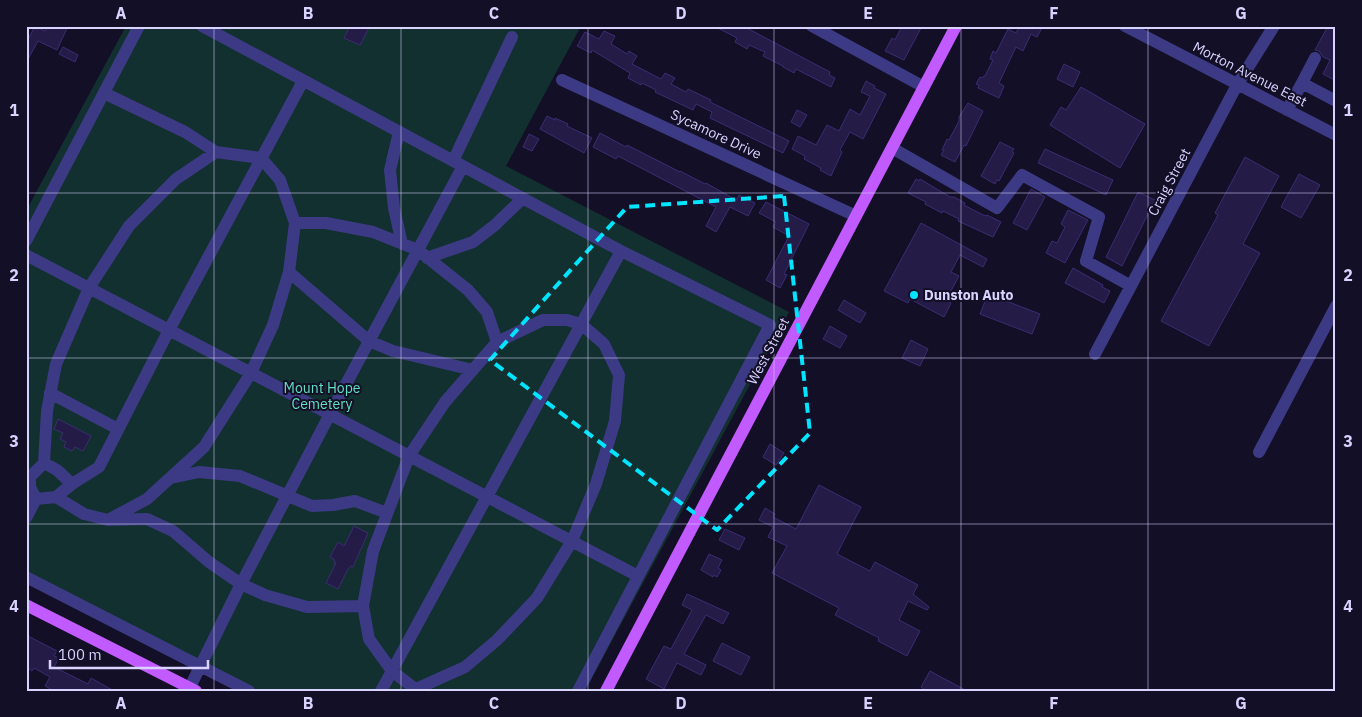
<svg xmlns="http://www.w3.org/2000/svg" width="1362" height="717" viewBox="0 0 1362 717" font-family="'IBM Plex Sans',sans-serif">
<style>
.green{fill:#12302f}
.building{fill:#241b47;stroke:#3b2d73}
.lines{fill:none;stroke-linecap:round;stroke-linejoin:round}
.minor{stroke:#3d3a85;stroke-width:12}
.major{stroke:#c25bff;stroke-width:12}
.marked{fill:none;stroke:#00e5ff;stroke-width:4;stroke-dasharray:10 6;stroke-linejoin:round}
.grid{fill:none;stroke:#d9d4ff;stroke-width:1;stroke-opacity:0.55}
.poi-dot{fill:#00e5ff;stroke:#130f26;stroke-width:2}
.labels{text-anchor:middle;dominant-baseline:central;stroke-width:4;stroke-linejoin:round;paint-order:stroke}
.street-label{font-size:14px;fill:#d9d4ff;stroke:#130f26}
.poi-label{font-size:14px;font-weight:bold;fill:#d9d4ff;stroke:#130f26;text-anchor:start}
.park-label{font-size:14px;fill:#5fe0c0;stroke:#130f26}
.neatline{fill:none;stroke:#d9d4ff;stroke-width:2}
.grid-label{font-size:16px;text-anchor:middle;font-weight:bold;fill:#d9d4ff}
</style>
<rect width="100%" height="100%" fill="#130f26"/>
<path class="green" d="M 126,26 L 581,26 L 506,166 L 789,312 L 585,691 L 244,691 L 26,582 L 26,211 Z"/>
<path class="building" d="M 35,26 L 45,31 L 48,26 L 68,26 L 57,50 L 38,41 L 26,63 L 26,43 Z
M 350,26 L 370,26 L 360,45 L 344,38 Z
M 714,26 L 743,26 L 830,72 L 829,75 L 835,78 L 831,87 L 796,69 L 794,73 L 783,67 L 783,66 L 763,56 L 765,52 L 749,45 L 747,49 L 735,42 L 737,38 Z
M 902,26 L 922,26 L 904,60 L 885,51 L 892,38 L 895,40 Z
M 1016,26 L 1043,26 L 1037,37 L 1031,34 L 1023,51 L 1016,47 L 999,83 L 1004,86 L 999,98 L 978,88 L 979,85 L 976,84 L 980,77 L 982,78 L 984,76 L 985,76 L 993,60 L 990,59 L 993,51 L 996,53 L 1008,29 L 1016,33 L 1019,27 Z
M 1328,26 L 1336,26 L 1336,81 L 1323,74 L 1330,60 L 1323,57 L 1319,51 L 1315,50 Z
M 604,31 L 615,36 L 611,44 L 627,54 L 629,51 L 637,56 L 632,64 L 661,79 L 665,73 L 675,78 L 671,84 L 686,92 L 688,89 L 711,100 L 710,102 L 789,141 L 783,153 L 710,118 L 712,112 L 696,104 L 693,110 L 655,92 L 656,90 L 642,83 L 641,85 L 628,78 L 630,73 L 592,50 L 591,53 L 577,46 L 585,32 L 599,39 Z
M 63,47 L 78,55 L 75,62 L 59,54 Z
M 1064,64 L 1080,72 L 1073,87 L 1057,79 Z
M 866,81 L 875,86 L 874,88 L 886,94 L 863,139 L 850,132 L 840,150 L 842,152 L 831,176 L 820,170 L 821,168 L 804,159 L 805,156 L 792,149 L 798,136 L 816,145 L 827,125 L 839,131 L 850,109 L 860,115 L 870,96 L 861,92 Z
M 1081,87 L 1145,124 L 1120,168 L 1050,125 L 1061,107 L 1066,110 Z
M 968,103 L 983,111 L 966,146 L 964,145 L 955,162 L 941,155 L 944,150 L 942,150 L 947,139 L 949,140 L 959,121 L 959,117 Z
M 797,110 L 807,115 L 800,127 L 791,122 Z
M 547,116 L 555,120 L 555,118 L 568,124 L 567,126 L 592,138 L 584,153 L 540,129 Z
M 600,133 L 626,147 L 627,145 L 680,172 L 680,171 L 705,184 L 706,183 L 736,200 L 739,195 L 755,203 L 748,216 L 730,207 L 716,232 L 706,226 L 716,207 L 618,156 L 616,159 L 593,147 Z
M 529,134 L 539,139 L 532,151 L 523,147 Z
M 1000,142 L 1014,149 L 1012,152 L 1014,153 L 999,181 L 997,180 L 995,184 L 981,176 Z
M 1045,149 L 1113,180 L 1106,195 L 1038,163 Z
M 1245,157 L 1279,176 L 1243,244 L 1260,253 L 1209,346 L 1161,321 L 1218,215 L 1215,213 Z
M 1299,174 L 1320,185 L 1301,218 L 1281,207 Z
M 916,179 L 919,181 L 920,179 L 950,197 L 954,197 L 965,203 L 964,205 L 983,215 L 987,216 L 987,215 L 1001,222 L 993,237 L 958,221 L 959,219 L 943,211 L 942,213 L 925,204 L 926,202 L 908,193 Z
M 1031,189 L 1045,197 L 1027,230 L 1013,223 Z
M 1138,192 L 1155,200 L 1122,266 L 1106,257 Z
M 766,202 L 809,224 L 784,274 L 787,275 L 780,288 L 766,280 L 789,236 L 773,227 L 776,222 L 759,213 Z
M 1068,210 L 1088,220 L 1065,263 L 1046,253 L 1052,241 L 1057,243 L 1065,227 L 1061,224 Z
M 921,223 L 987,259 L 983,267 L 960,255 L 951,272 L 959,276 L 946,300 L 951,303 L 944,317 L 910,299 L 908,303 L 884,291 Z
M 1073,268 L 1103,285 L 1102,287 L 1110,291 L 1104,303 L 1065,283 Z
M 988,294 L 1040,314 L 1032,334 L 980,314 Z
M 844,300 L 866,313 L 860,323 L 838,310 Z
M 830,326 L 847,336 L 840,348 L 823,339 Z
M 911,340 L 928,349 L 920,366 L 902,358 Z
M 58,419 L 91,436 L 83,451 L 75,447 L 72,451 L 64,447 L 66,442 L 60,439 L 63,433 L 54,429 Z
M 770,444 L 784,453 L 776,465 L 763,457 Z
M 819,485 L 861,507 L 837,554 L 870,571 L 875,562 L 918,585 L 913,594 L 929,607 L 927,610 L 908,601 L 899,620 L 920,631 L 907,656 L 878,641 L 879,638 L 835,615 L 839,608 L 772,573 L 787,546 L 768,537 L 773,527 L 759,520 L 765,508 L 775,514 L 773,517 L 796,529 Z
M 354,526 L 368,533 L 353,567 L 351,566 L 348,569 L 338,589 L 326,583 L 336,563 L 334,563 L 335,560 L 330,557 L 338,542 L 344,546 Z
M 725,529 L 745,538 L 739,550 L 719,540 Z
M 709,554 L 722,560 L 718,568 L 721,570 L 717,577 L 714,575 L 713,577 L 701,570 Z
M 687,594 L 729,613 L 723,624 L 706,615 L 684,654 L 706,665 L 701,675 L 677,663 L 664,689 L 646,679 L 664,646 L 671,649 L 692,610 L 682,605 Z
M 26,635 L 57,651 L 54,656 L 59,658 L 54,667 L 88,684 L 91,678 L 114,691 L 54,691 L 45,686 L 50,677 L 34,668 L 32,671 L 26,667 Z
M 722,643 L 750,657 L 741,675 L 713,661 Z
M 930,671 L 967,691 L 927,691 L 921,687 Z"/>
<g class="lines">
<path class="minor" d="M 202,26 L 621,251 L 770,325 L 578,691
M 812,26 L 924,87
M 1125,26 L 1336,135
M 1315,58 L 1302,83 L 1336,101
M 562,80 L 856,216
M 104,93 L 185,132 L 216,152
M 1287,110 L 1302,83
M 399,132 L 390,170 L 394,208 L 402,244
M 892,148 L 997,208 L 1022,175 L 1099,217 L 1086,261 L 1131,286
M 453,161 L 512,37
M 295,223 L 326,223 L 373,232 L 418,250 L 468,290 L 487,312 L 497,342
M 26,241 L 139,26
M 26,255 L 638,576
M 427,258 L 473,242 L 495,225 L 523,198
M 289,272 L 369,341 L 393,351 L 473,370
M 1095,354 L 1237,85 L 1274,26
M 50,393 L 118,429
M 1259,452 L 1336,306
M 44,463 L 47,411 L 56,364 L 89,288 L 129,226 L 176,179 L 216,152 L 261,158 L 280,180 L 295,223 L 289,272 L 273,325 L 251,373 L 204,447 L 147,499 L 108,520
M 171,478 L 199,472 L 240,476 L 312,506 L 333,505 L 355,501 L 387,513
M 72,484 L 56,497 L 36,499 L 30,487 L 30,477 L 44,463 L 57,470 L 72,484 L 99,467 L 169,330 L 303,81
M 56,497 L 84,514 L 108,520 L 147,519 L 173,531 L 209,562 L 241,584 L 265,595 L 307,607 L 363,606
M 26,518 L 36,499
M 26,577 L 249,691
M 416,689 L 465,667 L 497,640 L 537,598 L 572,541 L 596,484 L 615,421 L 619,375 L 604,344 L 581,324 L 567,320 L 543,320 L 497,342 L 445,402 L 409,456 L 373,551 L 363,606 L 369,639 L 392,671 L 418,691
M 188,691 L 241,584 L 330,414 L 463,166
M 381,691 L 621,251"/>
<path class="major" d="M 26,605 L 196,691
M 606,691 L 956,26"/>
</g>
<path class="marked" d="M 784,196 L 810,433 L 717,530 L 490,360 L 627,207 Z"/>
<path class="grid" d="M 214,26 L 214,691M 401,26 L 401,691M 588,26 L 588,691M 774,26 L 774,691M 961,26 L 961,691M 1148,26 L 1148,691M 26,193 L 1336,193M 26,358 L 1336,358M 26,524 L 1336,524"/>
<circle class="poi-dot" cx="914" cy="295" r="5"/>
<g class="labels">
<g class="street-label">
<text transform="translate(1250 74) rotate(27)">Morton Avenue East</text>
<text transform="translate(716 134) rotate(25)">Sycamore Drive</text>
<text transform="translate(1169 182) rotate(-62)">Craig Street</text>
<text transform="translate(768 351) rotate(-62)">West Street</text>
</g>
<g class="poi-label">
<text x="924" y="295">Dunston Auto</text>
</g>
<g class="park-label">
<text x="322" y="388">Mount Hope<tspan x="322" dy="16">Cemetery</tspan></text>
</g>
</g>
<rect width="1362" height="717" fill="none" stroke="#130f26" stroke-width="55"/>
<path d="M50 660v8h158v-8" fill="none" stroke="#d9d4ff" stroke-width="2.5"/>
<text x="58" y="660" font-size="15" fill="#d9d4ff" stroke="#130f26" stroke-width="4" paint-order="stroke">100 m</text>
<rect x="28" y="28" width="1306" height="662" class="neatline"/>
<g class="grid-label">
<text x="121" y="19">A</text>
<text x="308" y="19">B</text>
<text x="494" y="19">C</text>
<text x="681" y="19">D</text>
<text x="868" y="19">E</text>
<text x="1054" y="19">F</text>
<text x="1241" y="19">G</text>
<text x="14" y="116">1</text>
<text x="1348" y="116">1</text>
<text x="14" y="281">2</text>
<text x="1348" y="281">2</text>
<text x="14" y="447">3</text>
<text x="1348" y="447">3</text>
<text x="14" y="612">4</text>
<text x="1348" y="612">4</text>
<text x="121" y="709">A</text>
<text x="308" y="709">B</text>
<text x="494" y="709">C</text>
<text x="681" y="709">D</text>
<text x="868" y="709">E</text>
<text x="1054" y="709">F</text>
<text x="1241" y="709">G</text>
</g>
</svg>
